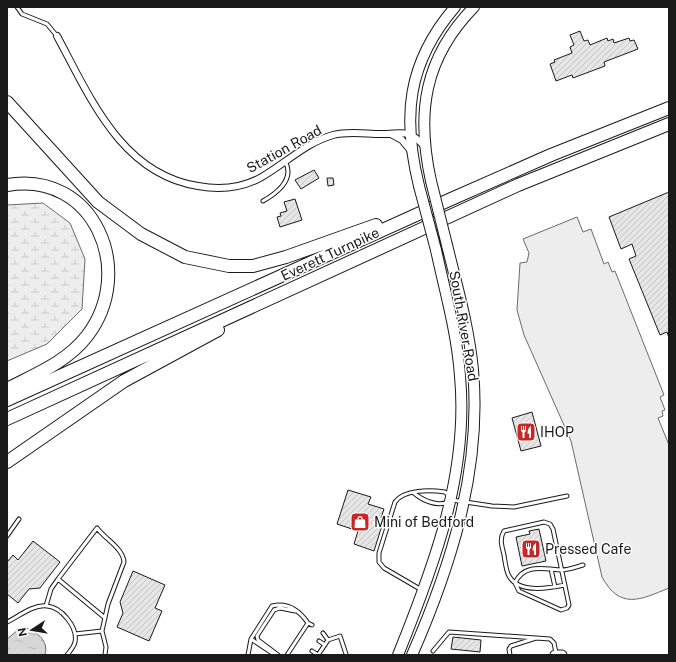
<svg xmlns="http://www.w3.org/2000/svg" width="676" height="662" viewBox="0 0 676 662" font-family="'Public Sans',sans-serif">
<style>
.wetland{fill:url(#wetland-marsh);stroke:#6a6a6a}
.pitch{fill:#ededed;stroke:#6a6a6a}
.water{fill:url(#water-ripples);stroke:#6a6a6a}
.building{fill:url(#building-hatch);stroke:#1a1a1a}
.lines{fill:none;stroke-linecap:round;stroke-linejoin:round}
.lane-casing{stroke:#1a1a1a;stroke-width:5}
.street-casing{stroke:#1a1a1a;stroke-width:8}
.secondary-casing{stroke:#1a1a1a;stroke-width:11}
.primary-casing{stroke:#1a1a1a;stroke-width:12}
.highway-casing{stroke:#1a1a1a;stroke-width:14}
.lane{stroke:#fff;stroke-width:3}
.street{stroke:#fff;stroke-width:6}
.secondary{stroke:#fff;stroke-width:9}
.primary{stroke:#fff;stroke-width:10}
.highway{stroke:#fff;stroke-width:12}
.primary-bridge-casing{stroke:#1a1a1a;stroke-width:12;stroke-linecap:butt}
.primary-bridge{stroke:#fff;stroke-width:10}
.labels{text-anchor:middle;dominant-baseline:central;stroke-width:3;stroke-linejoin:round;paint-order:stroke}
.street-label{font-size:14px;fill:#1a1a1a;stroke:#fff}
.poi-label{font-size:14px;fill:#1a1a1a;stroke:#fff;text-anchor:start}
</style>
<defs>
<pattern id="wetland-marsh" width="20" height="14" patternUnits="userSpaceOnUse"><rect width="20" height="14" fill="#ededed"/><path d="M1 5h8M5 5V1M11 12h8M15 12V8" fill="none" stroke="#cbcbcb"/></pattern>
<pattern id="water-ripples" width="26" height="14" patternUnits="userSpaceOnUse"><rect width="26" height="14" fill="#d7d7d7"/><path d="M2 4q2-2 4 0t4 0M15 11q2-2 4 0t4 0" fill="none" stroke="#b8b8b8"/></pattern>
<pattern id="building-hatch" width="6" height="6" patternUnits="userSpaceOnUse"><rect width="6" height="6" fill="#e6e6e6"/><path d="M-1 1l2-2M0 6l6-6M5 7l2-2" fill="none" stroke="#c5c5c5"/></pattern>
</defs>
<rect width="100%" height="100%" fill="#fff"/>
<path class="wetland" d="M 43,203 L 70,223 L 85,259 L 82,309 L 47,344 L 7,361 L 7,205 Z"/>
<path class="pitch" d="M 577,217 L 583,232 L 591,229 L 604,264 L 608,262 L 612,272 L 615,271 L 664,395 L 660,397 L 665,410 L 662,411 L 663,416 L 658,418 L 669,445 L 669,588 C 640,600 620,610 602,577 L 571,441 L 524,335 L 517,310 L 520,263 L 527,262 L 529,253 L 523,239 Z"/>
<path class="water" d="M 26,628 C 38,632 49,642 45,655 L 7,655 L 7,639 L 18,630 Z"/>
<path class="building" d="M 580,31 L 584,41 L 588,40 L 590,45 L 607,38 L 608,41 L 613,39 L 614,43 L 629,38 L 630,41 L 634,40 L 638,49 L 604,62 L 605,66 L 573,78 L 572,75 L 556,81 L 550,64 L 555,62 L 554,60 L 572,53 L 570,47 L 574,45 L 570,35 Z
M 314,170 L 319,178 L 301,189 L 295,180 Z
M 327,178 L 333,178 L 334,185 L 328,186 Z
M 669,192 L 669,338 L 667,332 L 660,335 L 629,259 L 636,256 L 632,244 L 621,249 L 609,217 Z
M 295,199 L 302,220 L 280,227 L 277,217 L 281,216 L 280,213 L 287,211 L 284,202 Z
M 532,412 L 541,446 L 521,451 L 512,418 Z
M 348,490 L 371,497 L 368,504 L 384,509 L 381,518 L 384,519 L 374,551 L 354,544 L 358,531 L 337,524 Z
M 539,529 L 546,561 L 522,566 L 516,537 L 530,534 L 529,531 Z
M 33,541 L 60,562 L 40,588 L 29,589 L 18,603 L 7,594 L 7,562 L 13,555 L 18,560 Z
M 133,571 L 165,585 L 155,608 L 162,611 L 149,641 L 117,627 L 123,613 L 120,602 Z
M 453,637 L 481,640 L 480,652 L 451,649 Z"/>
<g class="lines">
<g class="lane-casing">
<path id="lane" d="M 17,7 L 22,14 L 47,24 L 57,36
M 263,201 C 277,193 295,179 285,161
M 414,493 C 422,500 437,507 448,502
M 452,500 L 492,506 L 514,507 L 567,496
M 7,536 L 19,519
M 551,569 L 555,587
M 565,585 C 550,588 519,594 509,576 C 506,571 505,561 504,555 C 502,546 499,539 504,531 L 544,522 L 550,524 L 553,529 L 569,605 L 567,608 L 561,610 L 519,591 L 515,583 C 524,563 544,569 561,570 C 568,570 576,567 583,565
M 420,589 L 384,568 L 379,562 L 379,553 L 395,502 C 404,489 431,490 445,492 L 448,495
M 46,606 L 51,589 L 58,579
M 7,622 C 18,617 33,604 47,606 C 61,607 78,627 75,642 C 74,647 70,651 67,655
M 102,631 L 108,604 L 124,562 C 123,548 105,539 97,528 L 58,579 L 105,618
M 323,633 L 328,640
M 75,634 L 102,631 L 106,647 L 105,655
M 319,641 L 325,645
M 312,651 L 318,655
M 433,651 L 449,632 L 536,638
M 248,655 L 251,639
M 275,655 L 251,639 L 272,606 C 288,602 299,610 308,623
M 278,655 L 258,640 L 257,636 L 274,610 L 280,608 L 295,611
M 287,655 L 308,623 L 312,625
M 318,655 L 328,640 L 340,636 L 346,654
M 510,655 L 509,649 L 511,646 L 536,638 L 550,639 L 554,643 L 556,653"/>
</g>
<g class="street-casing">
<path id="street" d="M 57,36 C 90,97 121,174 198,186 C 219,190 241,188 260,178 C 285,164 305,143 333,135 C 348,131 366,134 381,134 C 403,134 408,128 424,146
M 391,134 L 402,140 L 411,151"/>
</g>
<g class="secondary-casing">
<path id="secondary" d="M 555,655 L 562,655"/>
</g>
<g class="primary-casing">
<path id="primary" d="M 431,181 C 416,113 424,58 474,7
M 419,186 C 402,117 407,63 455,7
M 398,655 C 434,566 469,473 460,376 C 457,333 445,292 436,250
M 412,655 C 451,566 482,469 473,370 C 469,327 457,286 447,245"/>
</g>
<g class="highway-casing">
<path id="highway" d="M 7,102 L 98,202 L 141,234 L 185,257 L 229,266 L 253,266 L 286,257 L 376,225
M 7,185 C 94,170 137,271 87,336 C 67,362 36,374 7,389
M 7,400 L 449,200 L 551,155 L 669,108
M 7,419 L 518,185 L 669,124
M 7,462 L 124,381 L 218,330"/>
</g>
<use href="#lane" class="lane"/>
<use href="#street" class="street"/>
<use href="#secondary" class="secondary"/>
<use href="#primary" class="primary"/>
<use href="#highway" class="highway"/>
<g class="primary-bridge-casing">
<path id="primary-bridge" d="M 431,181 L 447,245
M 419,186 L 436,250"/>
</g>
<use href="#primary-bridge" class="primary-bridge"/>
</g>
<defs>
<g id="restaurant-square" transform="scale(1)"><rect x="-9" y="-9" width="18" height="18" rx="4" fill="#c62828" stroke="#fff"/><path d="M-5-6h1v4h1v-4h1v4h1v-4h1v5L-1.5 .5V6h-2V.5L-5-1ZM5-6V6H3V1.5H1.5Q1.5-4 5-6Z" fill="#fff"/></g>
<g id="shop-square" transform="scale(1)"><rect x="-9" y="-9" width="18" height="18" rx="4" fill="#c62828" stroke="#fff"/><path d="M-5-2.5h2.3a2.7 3.5 0 0 1 5.4 0H5L5.5 6h-11ZM-1.5-2.5h3a1.5 2.3 0 0 0-3 0Z" fill="#fff"/></g>
</defs>
<g fill-rule="evenodd">
<use href="#restaurant-square" x="526" y="432"/>
<use href="#shop-square" x="360" y="522"/>
<use href="#restaurant-square" x="531" y="549"/>
</g>
<g class="labels">
<g class="street-label">
<text transform="translate(284 149) rotate(-29)">Station Road</text>
<text transform="translate(330 254) rotate(-25)">Everett Turnpike</text>
<text transform="translate(464 326) rotate(80)">South River Road</text>
</g>
<g class="poi-label">
<text x="540" y="432">IHOP</text>
<text x="374" y="522">Mini of Bedford</text>
<text x="545" y="549">Pressed Cafe</text>
</g>
</g>
<rect width="676" height="662" fill="none" stroke="#1a1a1a" stroke-width="16"/>
<g transform="translate(32 630) rotate(258)" stroke="#ffffff" stroke-width="3" paint-order="stroke">
<path d="M0-3L7 15L0 10L-7 15Z" fill="#1a1a1a"/>
<text y="-6" font-size="11" font-weight="bold" text-anchor="middle" fill="#1a1a1a">N</text>
</g>
</svg>
